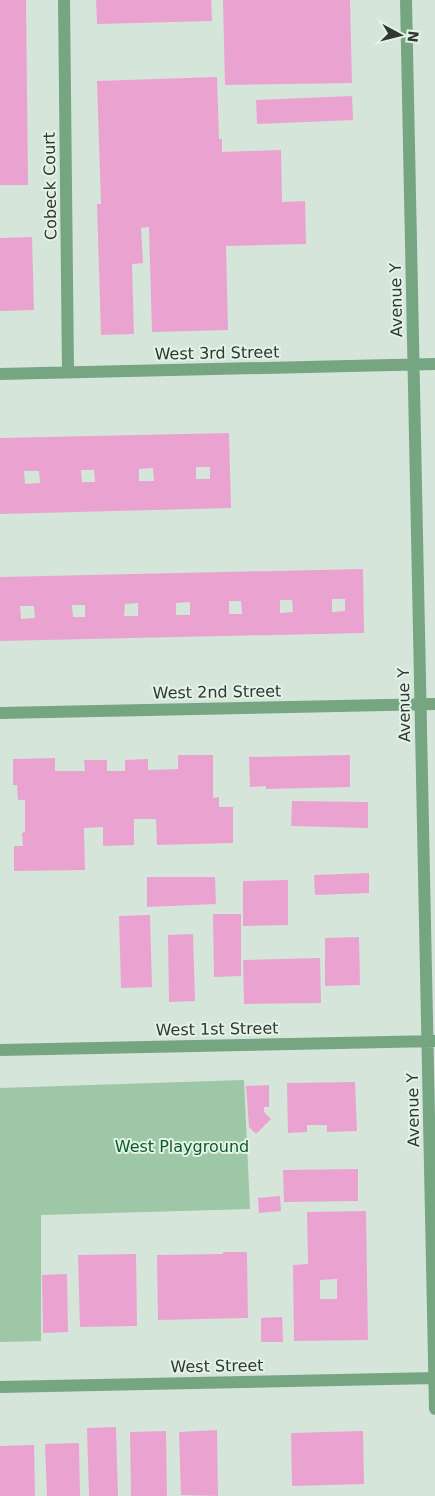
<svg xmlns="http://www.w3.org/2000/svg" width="435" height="1496" viewBox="0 0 435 1496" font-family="'DejaVu Sans',sans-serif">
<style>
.green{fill:#9dc7a6}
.building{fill:#eaa3d1;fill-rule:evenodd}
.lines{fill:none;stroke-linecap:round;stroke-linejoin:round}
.minor{stroke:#76a581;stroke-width:12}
.labels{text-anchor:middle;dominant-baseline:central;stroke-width:4;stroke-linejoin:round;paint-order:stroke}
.street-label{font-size:16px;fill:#313733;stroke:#e3f3e6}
.park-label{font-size:16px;fill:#0a5a2b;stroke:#e3f3e6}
</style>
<rect width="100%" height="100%" fill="#d6e5d9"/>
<path class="green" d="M 244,1080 L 250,1209 L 41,1215 L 41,1341 L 0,1342 L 0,1088 Z"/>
<path class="building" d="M 0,0 L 26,0 L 28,185 L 0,185 Z
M 96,0 L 211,0 L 212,21 L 97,24 Z
M 223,0 L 350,0 L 352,83 L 225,85 Z
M 217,77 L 219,139 L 222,139 L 222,152 L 281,150 L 282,202 L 305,201 L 306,244 L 226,246 L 228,330 L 152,332 L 149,227 L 141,228 L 143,263 L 132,264 L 134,334 L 101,335 L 97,204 L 101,204 L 97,81 Z
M 352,96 L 353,120 L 257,124 L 256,100 Z
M 32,237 L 34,310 L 0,311 L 0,238 Z
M 229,433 L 231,508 L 0,514 L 0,438 ZM 196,467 L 210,467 L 210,479 L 196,479 ZM 153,468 L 154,481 L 139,481 L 139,469 ZM 81,470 L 94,470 L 95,482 L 82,482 ZM 24,471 L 39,471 L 40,483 L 25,484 Z
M 363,569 L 364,633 L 0,641 L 0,577 ZM 332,599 L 345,599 L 345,611 L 332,612 ZM 280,600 L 292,600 L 293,612 L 280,613 ZM 229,601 L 241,601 L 242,614 L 229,614 ZM 190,602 L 190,615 L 176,615 L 176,603 ZM 138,603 L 138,616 L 124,616 L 125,604 ZM 72,605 L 85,605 L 85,617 L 73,617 ZM 20,606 L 34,606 L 35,618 L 21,619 Z
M 178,755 L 213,755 L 213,798 L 219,797 L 219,807 L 233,807 L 233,843 L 157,845 L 156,819 L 134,819 L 134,845 L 103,846 L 103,827 L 84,828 L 85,870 L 14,871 L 14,846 L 23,846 L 22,833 L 25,832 L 25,800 L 18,800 L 17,785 L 13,785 L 13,759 L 55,758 L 55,771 L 85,771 L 84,760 L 107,760 L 107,771 L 125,771 L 125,760 L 148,759 L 148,770 L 178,769 Z
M 350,755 L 350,787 L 266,789 L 266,786 L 250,787 L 249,757 Z
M 292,801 L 368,802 L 368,828 L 291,826 Z
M 369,873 L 369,893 L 315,895 L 314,875 Z
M 147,877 L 215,877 L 216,904 L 147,907 Z
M 288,880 L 288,925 L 243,926 L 243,881 Z
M 213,914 L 241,914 L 241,976 L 214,977 Z
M 150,915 L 152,987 L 121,988 L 119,916 Z
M 193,934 L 195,1001 L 169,1002 L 168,935 Z
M 359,937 L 360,985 L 325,986 L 325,938 Z
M 320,958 L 321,1003 L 244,1004 L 243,960 Z
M 355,1082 L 357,1131 L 327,1132 L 327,1125 L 307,1125 L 307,1132 L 288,1133 L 287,1083 Z
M 269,1085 L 269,1107 L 264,1107 L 264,1112 L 271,1119 L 256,1134 L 249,1127 L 246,1086 Z
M 358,1169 L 358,1201 L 284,1202 L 283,1170 Z
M 280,1196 L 281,1211 L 259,1213 L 258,1198 Z
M 366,1211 L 368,1340 L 294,1341 L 293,1265 L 308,1264 L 307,1212 ZM 337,1279 L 337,1299 L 320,1299 L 320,1280 Z
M 223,1252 L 247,1252 L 248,1318 L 158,1320 L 157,1255 L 223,1254 Z
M 136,1254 L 137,1326 L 80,1327 L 78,1255 Z
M 67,1274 L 68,1332 L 43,1333 L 42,1275 Z
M 282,1317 L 283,1342 L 261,1342 L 261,1318 Z
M 116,1427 L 118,1496 L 89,1496 L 87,1428 Z
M 217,1430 L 218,1496 L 181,1495 L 179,1432 Z
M 166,1431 L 167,1496 L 131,1496 L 130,1432 Z
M 363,1431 L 364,1484 L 292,1486 L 291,1433 Z
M 79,1443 L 80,1496 L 47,1496 L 45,1444 Z
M 34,1445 L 35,1496 L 0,1496 L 0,1446 Z"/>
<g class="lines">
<path class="minor" d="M 64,0 L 68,372
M 406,0 L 435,1409
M 0,374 L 435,364
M 0,713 L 435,704
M 0,1050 L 435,1041
M 0,1387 L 435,1378"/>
</g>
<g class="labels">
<g class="street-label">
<text transform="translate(50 186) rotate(-91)">Cobeck Court</text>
<text transform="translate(396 300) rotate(-91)">Avenue Y</text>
<text transform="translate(217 353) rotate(-1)">West 3rd Street</text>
<text transform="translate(217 692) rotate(-1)">West 2nd Street</text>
<text transform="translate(404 705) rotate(-91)">Avenue Y</text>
<text transform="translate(217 1029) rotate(-1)">West 1st Street</text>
<text transform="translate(413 1110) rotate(-91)">Avenue Y</text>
<text transform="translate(217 1366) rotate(-1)">West Street</text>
</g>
<g class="park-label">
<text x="182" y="1146">West Playground</text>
</g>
</g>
<g transform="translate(400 35) rotate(97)" stroke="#e3f3e6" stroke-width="4" paint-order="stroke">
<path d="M0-4L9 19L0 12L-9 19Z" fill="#313733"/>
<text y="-8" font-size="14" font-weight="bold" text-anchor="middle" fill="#313733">N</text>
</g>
</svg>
